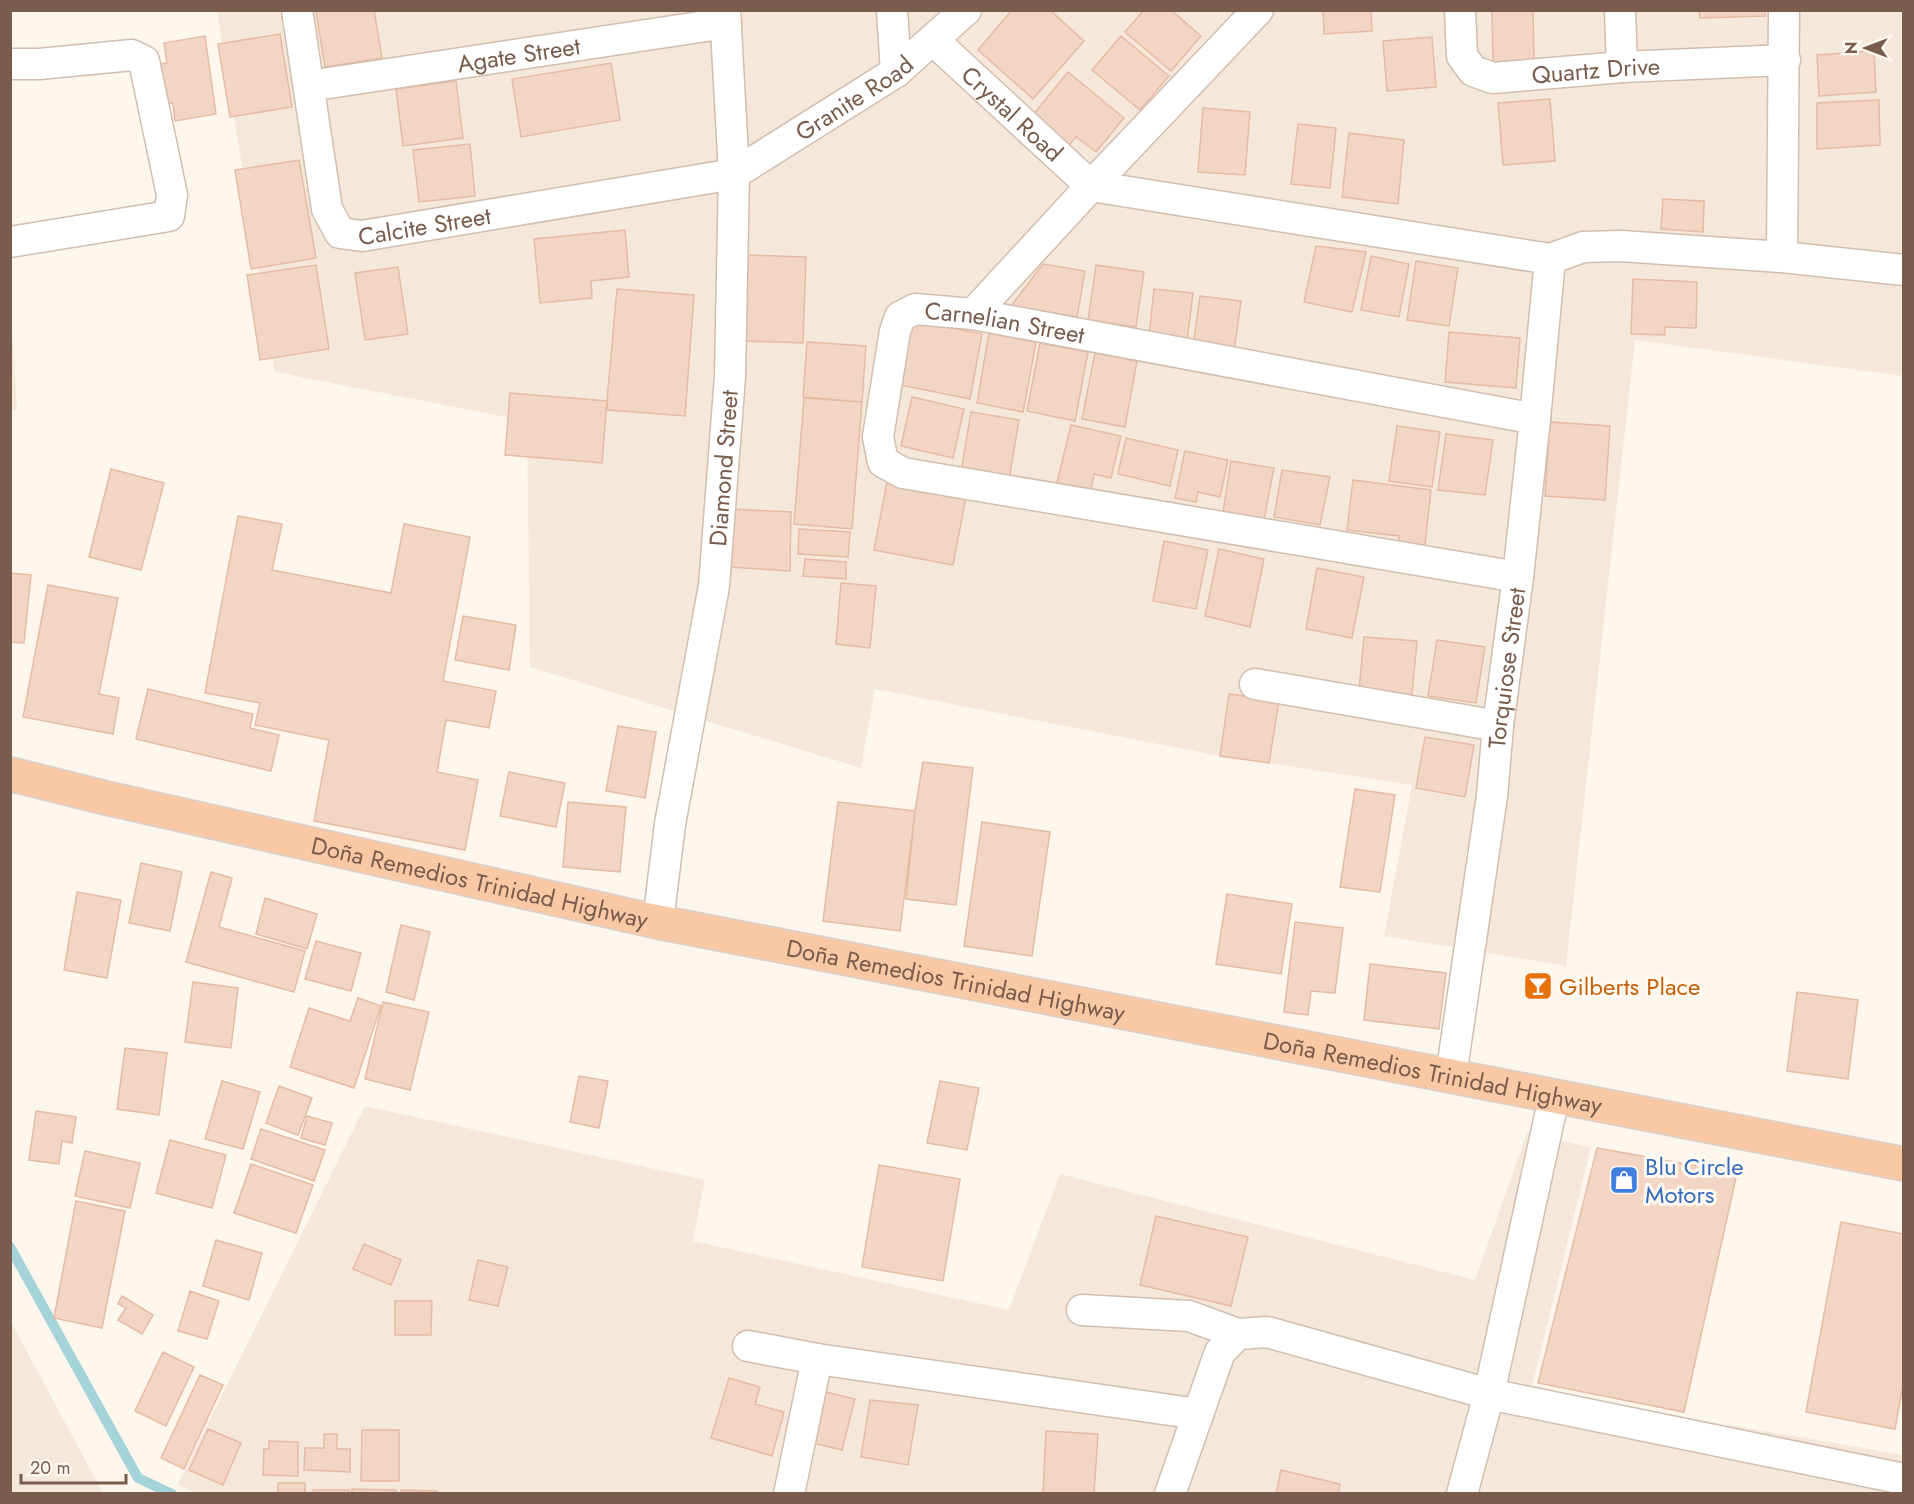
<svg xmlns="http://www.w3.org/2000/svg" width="1914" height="1504" viewBox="0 0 1914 1504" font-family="Jost,sans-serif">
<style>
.residential{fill:#f5e8da}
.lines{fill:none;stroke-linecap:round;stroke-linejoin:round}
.stream{stroke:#a5d3da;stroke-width:10}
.building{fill:#f3d5c3;stroke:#e6bba3;stroke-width:1.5}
.minor-casing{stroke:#d1beb0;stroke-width:33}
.trunk-casing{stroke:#dad1cd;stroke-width:36}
.minor{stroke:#fff;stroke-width:30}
.trunk{stroke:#f9c8a4;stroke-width:33}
.labels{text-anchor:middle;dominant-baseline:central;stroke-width:6;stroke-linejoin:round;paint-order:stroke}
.street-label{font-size:24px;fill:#7a5c4d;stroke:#fffaf3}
.food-label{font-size:24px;fill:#c56008;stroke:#fffaf3;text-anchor:start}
.shop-label{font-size:24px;fill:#366cbe;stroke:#fffaf3;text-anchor:start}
</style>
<rect width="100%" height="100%" fill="#fdf6ec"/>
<path class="residential" d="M 217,11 L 1903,11 L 1903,376 L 1635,340 L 1566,966 L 1384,936 L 1412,785 L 1269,763 L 1225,754 L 1220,756 L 875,689 L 861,768 L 530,667 L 527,421 L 275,372 Z
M 11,313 L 17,410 L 11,411 L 10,411 Z
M 365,1106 L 705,1180 L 693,1241 L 1009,1310 L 1060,1174 L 1475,1280 L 1527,1133 L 1591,1147 L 1532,1386 L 1689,1418 L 1904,1455 L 1903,1494 L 198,1494 L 178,1484 Z
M 10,1322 L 11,1322 L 103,1493 L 11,1493 Z"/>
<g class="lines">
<path class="stream" d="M 10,1247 L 138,1478 L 172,1494"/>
</g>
<path class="building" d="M 323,10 L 374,10 L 382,58 L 325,67 L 316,12 Z
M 1012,10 L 1050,10 L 1084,41 L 1033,99 L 978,50 Z
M 1144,10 L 1171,10 L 1201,36 L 1171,71 L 1125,32 Z
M 1323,10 L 1371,10 L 1372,31 L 1324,34 Z
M 1533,10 L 1534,62 L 1493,63 L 1492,11 Z
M 1699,10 L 1765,10 L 1765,16 L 1700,18 Z
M 280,34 L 292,107 L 230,117 L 218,44 Z
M 205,36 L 216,114 L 175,121 L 173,103 L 158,105 L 152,65 L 167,63 L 164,43 Z
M 1121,36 L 1169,76 L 1140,110 L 1092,70 Z
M 1432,37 L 1436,87 L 1387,91 L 1383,41 Z
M 1874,51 L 1876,92 L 1819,96 L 1817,55 Z
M 611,63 L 620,120 L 521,137 L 512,79 Z
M 1068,72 L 1124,118 L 1096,152 L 1076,137 L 1065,150 L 1029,120 Z
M 456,81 L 463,138 L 403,146 L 396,89 Z
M 1550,99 L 1555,161 L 1503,165 L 1498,103 Z
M 1879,100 L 1880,145 L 1817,149 L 1817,103 Z
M 1203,108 L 1250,112 L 1245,175 L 1198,172 Z
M 1298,124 L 1336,128 L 1330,188 L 1291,184 Z
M 1349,133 L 1404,140 L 1398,204 L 1342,197 Z
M 470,144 L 475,196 L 419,202 L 413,150 Z
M 299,160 L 316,258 L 251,269 L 235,170 Z
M 1663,199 L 1704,201 L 1703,232 L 1661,229 Z
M 625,230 L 629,277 L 591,281 L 592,298 L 540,303 L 534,239 Z
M 1316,246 L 1366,252 L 1352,312 L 1304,302 Z
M 746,255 L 806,257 L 803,343 L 744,341 Z
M 1371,256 L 1409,264 L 1399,317 L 1361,310 Z
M 1416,261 L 1458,268 L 1449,326 L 1407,320 Z
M 1043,264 L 1085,271 L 1077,317 L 1011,306 Z
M 316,265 L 329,349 L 260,360 L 247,275 Z
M 1096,265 L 1144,272 L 1136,327 L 1088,320 Z
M 398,267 L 408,334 L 365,340 L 355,273 Z
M 1633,279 L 1697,282 L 1696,328 L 1665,327 L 1665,335 L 1631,334 Z
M 617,289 L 694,295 L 685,416 L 608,410 L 607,401 Z
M 1154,289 L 1193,293 L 1187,341 L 1149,336 Z
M 1200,296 L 1241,301 L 1234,352 L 1193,346 Z
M 912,320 L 982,334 L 970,399 L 900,385 Z
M 1449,332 L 1520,338 L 1516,388 L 1445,382 Z
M 989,333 L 1036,342 L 1023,412 L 977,403 Z
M 807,342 L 866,346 L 862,402 L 803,397 Z
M 1040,343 L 1088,352 L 1075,421 L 1027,411 Z
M 1095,353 L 1137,361 L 1125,427 L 1082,419 Z
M 510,393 L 607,401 L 602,463 L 505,455 Z
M 912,397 L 964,409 L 953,458 L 901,446 Z
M 804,398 L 862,402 L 852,529 L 794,524 Z
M 971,412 L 1019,420 L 1009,480 L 961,472 Z
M 1550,422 L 1610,426 L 1605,500 L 1545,496 Z
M 1071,425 L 1121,436 L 1111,478 L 1094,474 L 1090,494 L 1056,487 Z
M 1397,426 L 1440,432 L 1432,487 L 1389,481 Z
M 1446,434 L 1493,440 L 1485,495 L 1438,490 Z
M 1126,438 L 1178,450 L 1170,486 L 1118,474 Z
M 1185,451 L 1228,460 L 1220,497 L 1198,492 L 1196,502 L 1175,498 Z
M 1231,461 L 1274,468 L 1264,519 L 1223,512 Z
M 111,469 L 164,483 L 141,570 L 89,557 Z
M 1282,470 L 1330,477 L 1320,525 L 1274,517 Z
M 1353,480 L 1431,490 L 1424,554 L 1398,551 L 1399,536 L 1347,530 Z
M 887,482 L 966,497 L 953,565 L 874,550 Z
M 732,509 L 791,512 L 790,571 L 730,567 Z
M 238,516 L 282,524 L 272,570 L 391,593 L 404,524 L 470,537 L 443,681 L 496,691 L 489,728 L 446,720 L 437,772 L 478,780 L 465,850 L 314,821 L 329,740 L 255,725 L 260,703 L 205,693 Z
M 799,529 L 850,532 L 848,557 L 798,554 Z
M 1164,541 L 1208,550 L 1196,609 L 1153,601 Z
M 1219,549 L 1264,559 L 1250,627 L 1205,616 Z
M 805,559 L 846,562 L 846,579 L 803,576 Z
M 1317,568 L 1364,577 L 1352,638 L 1306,629 Z
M 10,573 L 31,575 L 24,643 L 10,642 Z
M 841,583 L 876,586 L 870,648 L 836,644 Z
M 48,585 L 118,598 L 99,694 L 119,698 L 113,734 L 23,717 Z
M 463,616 L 516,625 L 509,670 L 455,660 Z
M 1364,637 L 1417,641 L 1412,695 L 1359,690 Z
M 1437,640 L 1485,647 L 1476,703 L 1428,696 Z
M 148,689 L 253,714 L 250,728 L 279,735 L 271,771 L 136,739 Z
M 1229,694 L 1279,701 L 1269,763 L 1220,756 Z
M 618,726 L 656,732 L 645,798 L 606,791 Z
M 1425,737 L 1474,745 L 1465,797 L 1416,788 Z
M 923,762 L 973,768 L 956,905 L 906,899 L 915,811 Z
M 509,772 L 565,783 L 556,827 L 500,816 Z
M 1355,789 L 1395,795 L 1380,892 L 1340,887 Z
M 568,802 L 626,807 L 620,872 L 563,867 Z
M 838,802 L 915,811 L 900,931 L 823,921 Z
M 982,822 L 1050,832 L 1032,956 L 964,946 Z
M 141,863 L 182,872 L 170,931 L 129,923 Z
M 211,872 L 232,878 L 219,927 L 305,951 L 294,992 L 186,962 Z
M 77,892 L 121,900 L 107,978 L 64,970 Z
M 1227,894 L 1292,904 L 1281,974 L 1216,964 Z
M 265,898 L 317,914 L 307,949 L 256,934 Z
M 1295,922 L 1343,928 L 1335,993 L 1311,991 L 1308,1015 L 1284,1012 Z
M 401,925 L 430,932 L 414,1000 L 386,992 Z
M 316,941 L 361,953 L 351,991 L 305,979 Z
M 1370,964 L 1446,973 L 1439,1029 L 1364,1020 Z
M 193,982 L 238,988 L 231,1048 L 185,1042 Z
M 1797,992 L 1858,1000 L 1848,1079 L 1787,1071 Z
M 358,998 L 381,1006 L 354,1088 L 290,1067 L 309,1008 L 350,1021 Z
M 383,1002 L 429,1012 L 410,1090 L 365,1079 Z
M 125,1048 L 167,1053 L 159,1115 L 117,1109 Z
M 579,1076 L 608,1081 L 599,1128 L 570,1122 Z
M 222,1081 L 260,1092 L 243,1149 L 205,1139 Z
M 940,1081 L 979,1088 L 967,1150 L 927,1143 Z
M 279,1086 L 312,1098 L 298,1135 L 266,1123 Z
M 36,1111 L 76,1117 L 72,1143 L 62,1141 L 59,1164 L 29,1160 Z
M 307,1116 L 332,1123 L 325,1145 L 301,1138 Z
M 261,1129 L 325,1150 L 314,1181 L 251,1159 Z
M 170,1140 L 226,1155 L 212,1208 L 156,1193 Z
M 1597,1148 L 1737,1173 L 1684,1412 L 1538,1383 Z
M 85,1151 L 140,1163 L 130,1208 L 75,1196 Z
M 251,1164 L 313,1185 L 296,1233 L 234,1213 Z
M 879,1165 L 960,1179 L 943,1281 L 862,1267 Z
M 76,1201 L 125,1211 L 102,1328 L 54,1318 Z
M 1156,1216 L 1248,1237 L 1231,1306 L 1140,1285 Z
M 1841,1222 L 1904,1234 L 1904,1380 L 1895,1429 L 1806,1412 Z
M 216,1240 L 262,1253 L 249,1300 L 203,1286 Z
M 364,1244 L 401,1260 L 391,1285 L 353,1269 Z
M 478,1260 L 508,1267 L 498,1306 L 469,1300 Z
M 190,1291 L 219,1301 L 207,1339 L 178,1331 Z
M 122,1296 L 153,1315 L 142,1334 L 118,1320 L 126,1308 L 118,1304 Z
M 395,1301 L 432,1301 L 431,1335 L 395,1335 Z
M 163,1352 L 194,1367 L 166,1426 L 135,1411 Z
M 200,1375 L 223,1385 L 184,1469 L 161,1458 Z
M 729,1378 L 760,1387 L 755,1404 L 784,1412 L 772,1456 L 711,1438 Z
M 822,1391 L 855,1399 L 842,1450 L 809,1442 Z
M 870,1400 L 918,1405 L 908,1465 L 861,1457 Z
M 208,1429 L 241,1443 L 223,1485 L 189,1470 Z
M 362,1430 L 399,1430 L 399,1481 L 361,1481 Z
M 1046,1431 L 1098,1434 L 1094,1494 L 1043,1494 Z
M 324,1434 L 337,1434 L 337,1449 L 350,1449 L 350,1472 L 304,1470 L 305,1448 L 324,1448 Z
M 269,1441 L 298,1442 L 298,1476 L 263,1475 L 264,1449 L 269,1449 Z
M 1281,1470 L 1340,1484 L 1338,1494 L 1276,1494 Z
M 278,1483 L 305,1483 L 305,1494 L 278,1494 Z
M 352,1489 L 396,1490 L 396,1494 L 352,1494 Z
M 313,1490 L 349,1490 L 349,1494 L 313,1494 Z
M 401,1490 L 437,1491 L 437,1494 L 401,1494 Z"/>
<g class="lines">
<g class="minor-casing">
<g id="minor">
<path id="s1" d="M 297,10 L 327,209 L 340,233 L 362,236 L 734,174 L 896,72 L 966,10"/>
<path d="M 892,10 L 896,72"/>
<path id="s2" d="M 1460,10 L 1462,56 L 1473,71 L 1493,78 L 1622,67 L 1785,60"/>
<path d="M 1620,10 L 1622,67"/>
<path id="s3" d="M 933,40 L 1091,186"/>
<path d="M 10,64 L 39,64 L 132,55 L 144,61 L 172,195 L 169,216 L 10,242"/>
<path id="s4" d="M 309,86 L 726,23"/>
<path d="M 1091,186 L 1550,259 L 1583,247 L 1621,246 L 1782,257 L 1904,270"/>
<path d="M 1782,257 L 1784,10"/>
<path d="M 973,314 L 1091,186 L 1258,10"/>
<path id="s5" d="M 1518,577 L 903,473 L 883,462 L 878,437 L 895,331 L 900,317 L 915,309 L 973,314 L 1535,419"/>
<path d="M 1255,684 L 1498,726"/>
<path id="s6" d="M 658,922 L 670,824 L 714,586 L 730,376 L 734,174 L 725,10"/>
<path id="s7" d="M 1451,1076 L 1492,796 L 1498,726 L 1518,577 L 1535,419 L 1550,259"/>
<path d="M 1082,1310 L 1189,1316 L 1238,1334"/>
<path d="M 748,1346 L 817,1359 L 1198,1414"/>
<path d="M 789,1494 L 817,1359"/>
<path d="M 1170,1494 L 1220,1352 L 1238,1334 L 1267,1332 L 1489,1394 L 1904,1479"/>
<path d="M 1462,1494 L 1489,1394 L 1554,1097"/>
</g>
</g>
<g class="trunk-casing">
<g id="trunk">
<path id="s8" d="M 10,774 L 106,798 L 658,922 L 1904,1164"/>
</g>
</g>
<use href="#minor" class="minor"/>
<use href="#trunk" class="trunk"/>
</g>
<defs>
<g id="bar-square" transform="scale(1.5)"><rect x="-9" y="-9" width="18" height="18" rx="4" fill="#e8710a" stroke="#fffaf3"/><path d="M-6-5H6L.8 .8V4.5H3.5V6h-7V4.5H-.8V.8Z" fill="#fff"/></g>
<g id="shop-square" transform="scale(1.5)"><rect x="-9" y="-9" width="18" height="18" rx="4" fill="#3f7fe0" stroke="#fffaf3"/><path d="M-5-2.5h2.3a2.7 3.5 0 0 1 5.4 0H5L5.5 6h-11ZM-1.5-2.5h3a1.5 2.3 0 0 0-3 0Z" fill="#fff"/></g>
</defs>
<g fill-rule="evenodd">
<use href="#bar-square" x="1538" y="986"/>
<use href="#shop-square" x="1624" y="1180"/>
</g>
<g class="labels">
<g class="street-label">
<text stroke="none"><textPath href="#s4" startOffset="212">Agate Street</textPath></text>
<text stroke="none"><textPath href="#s2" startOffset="189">Quartz Drive</textPath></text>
<text stroke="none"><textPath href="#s1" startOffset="770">Granite Road</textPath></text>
<text stroke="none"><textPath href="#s3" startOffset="108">Crystal Road</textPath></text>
<text stroke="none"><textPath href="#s1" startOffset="314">Calcite Street</textPath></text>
<text stroke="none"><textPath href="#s5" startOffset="902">Carnelian Street</textPath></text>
<text stroke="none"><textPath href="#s6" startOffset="459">Diamond Street</textPath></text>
<text stroke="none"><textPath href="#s7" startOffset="412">Torquiose Street</textPath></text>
<text stroke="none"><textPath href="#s8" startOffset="482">Doña Remedios Trinidad Highway</textPath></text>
<text stroke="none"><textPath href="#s8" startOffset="968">Doña Remedios Trinidad Highway</textPath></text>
<text stroke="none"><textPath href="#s8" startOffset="1454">Doña Remedios Trinidad Highway</textPath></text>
</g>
<g class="food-label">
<text x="1559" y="986">Gilberts Place</text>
</g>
<g class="shop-label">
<text x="1645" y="1166">Blu Circle<tspan x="1645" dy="28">Motors</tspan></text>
</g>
</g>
<rect width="1914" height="1504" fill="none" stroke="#7a5c4d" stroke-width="24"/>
<g transform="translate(1866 48) rotate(270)" stroke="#fffaf3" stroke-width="4.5" paint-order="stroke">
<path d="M0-4.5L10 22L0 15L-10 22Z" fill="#7a5c4d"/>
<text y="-9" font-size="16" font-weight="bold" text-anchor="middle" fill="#7a5c4d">N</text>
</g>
<path d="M21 1474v9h105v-9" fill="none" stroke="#7a5c4d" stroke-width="3"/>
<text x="30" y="1474" font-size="18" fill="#7a5c4d" stroke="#fffaf3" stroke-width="4.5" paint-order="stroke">20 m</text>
</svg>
